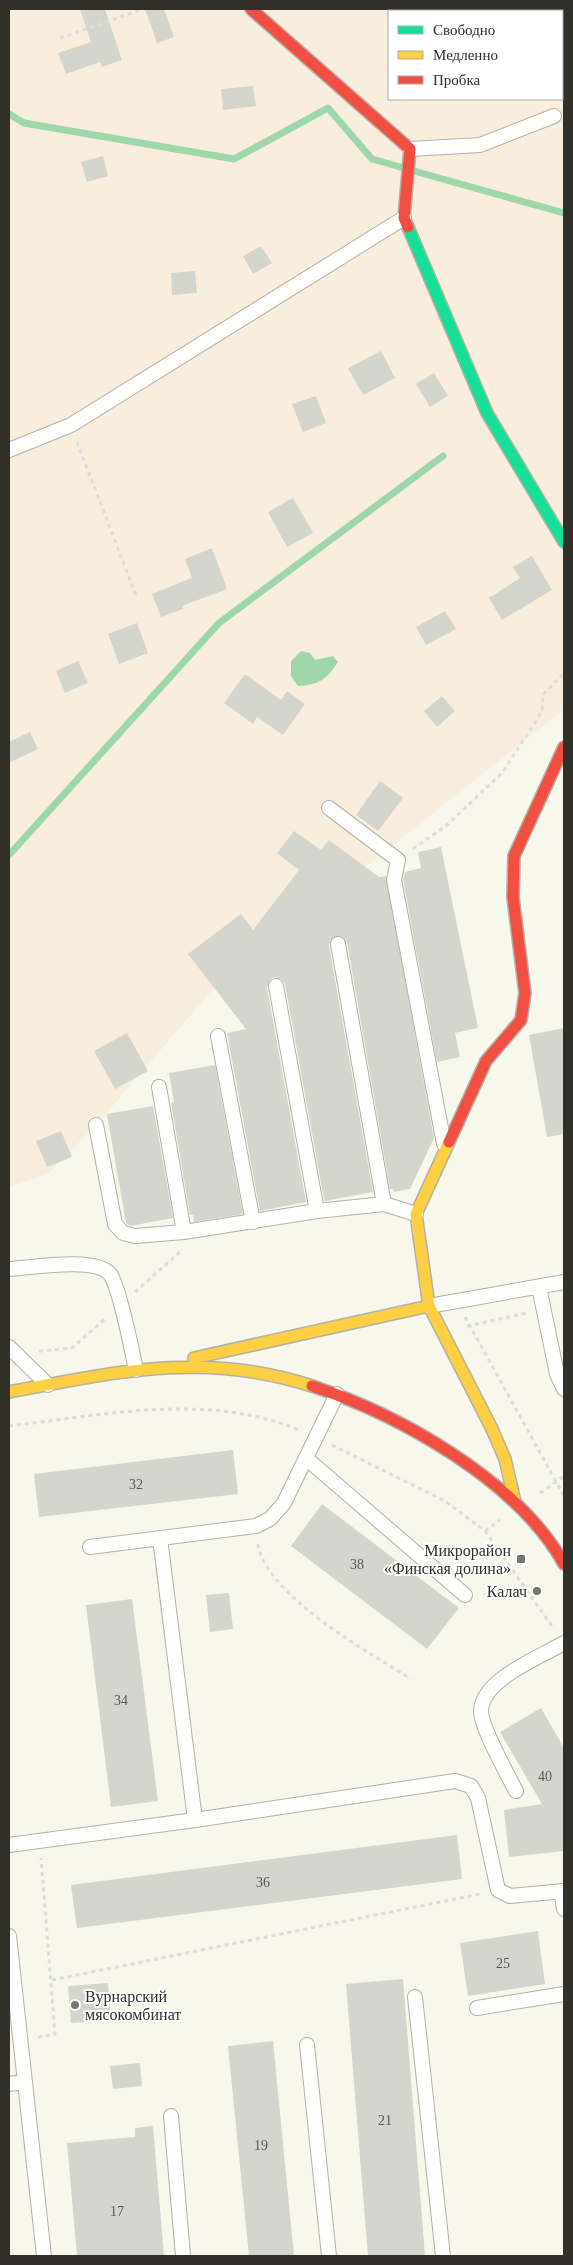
<svg xmlns="http://www.w3.org/2000/svg" width="573" height="2265" viewBox="0 0 573 2265" font-family="Georgia,serif">
<style>
.green{fill:#f9edde;fill-rule:evenodd}
.water{fill:#9ed8aa}
.lines{fill:none;stroke-linecap:round;stroke-linejoin:round}
.stream{stroke:#9ed8aa;stroke-width:7}
.building{fill:#d4d5cd}
.lane-casing{stroke:#b1b1a8;stroke-width:16}
.fast-casing{stroke:#b1b1a8;stroke-width:14}
.slow-casing{stroke:#b1b1a8;stroke-width:14}
.jam-casing{stroke:#b1b1a8;stroke-width:14}
.path{stroke:#dcdcd8;stroke-width:3;stroke-dasharray:4 4;stroke-linecap:butt}
.lane{stroke:#fefefc;stroke-width:14}
.fast{stroke:#16e098;stroke-width:11}
.slow{stroke:#ffcf43;stroke-width:11}
.jam{stroke:#f24e42;stroke-width:11}
.poi-dot{fill:#76766d;stroke:#fff;stroke-width:2}
.labels{text-anchor:middle;dominant-baseline:central;stroke-width:4;stroke-linejoin:round;paint-order:stroke}
.number-label{font-size:14px;fill:#595951}
.poi-label{font-size:16px;fill:#303028;stroke:#fff;text-anchor:end}
</style>
<rect width="100%" height="100%" fill="#f7f7ec"/>
<path class="green" d="M 9,9 L 564,9 L 564,709 L 214,988 L 96,1125 L 48,1174 L 9,1187 ZM 389,11 L 562,11 L 562,99 L 389,99 Z"/>
<path class="water" d="M 301,651 L 310,653 L 315,660 L 333,656 L 338,662 C 327,679 319,685 298,686 L 291,676 L 291,661 Z"/>
<g class="lines">
<path class="stream" d="M 509,9 L 533,11
M 562,14 L 564,15
M 9,114 L 24,123 L 234,159 L 328,108 L 372,159 L 404,168
M 414,171 L 564,213
M 9,855 L 219,623 L 443,456"/>
</g>
<path class="building" d="M 80,9 L 105,9 L 122,60 L 102,67 L 100,62 L 66,74 L 58,53 L 91,42 Z
M 145,9 L 164,9 L 174,37 L 157,43 Z
M 253,86 L 256,106 L 223,110 L 221,89 Z
M 103,156 L 108,176 L 87,182 L 81,162 Z
M 261,246 L 272,263 L 253,274 L 243,256 Z
M 195,271 L 197,293 L 172,295 L 171,273 Z
M 381,351 L 395,378 L 363,395 L 348,368 Z
M 434,373 L 448,396 L 430,407 L 416,384 Z
M 316,396 L 326,423 L 303,432 L 292,404 Z
M 293,498 L 313,533 L 287,547 L 268,512 Z
M 212,548 L 227,589 L 182,606 L 183,609 L 161,617 L 152,594 L 192,578 L 185,559 Z
M 532,556 L 552,590 L 502,620 L 489,598 L 520,578 L 513,567 Z
M 445,611 L 456,629 L 426,645 L 416,627 Z
M 137,623 L 148,653 L 119,664 L 108,634 Z
M 78,661 L 88,683 L 65,693 L 56,671 Z
M 245,674 L 281,700 L 287,691 L 305,704 L 283,735 L 257,717 L 253,724 L 224,703 Z
M 442,696 L 455,711 L 437,727 L 424,711 Z
M 30,732 L 38,749 L 9,763 L 9,742 Z
M 380,781 L 403,798 L 378,831 L 356,815 Z
M 294,831 L 321,850 L 329,840 L 379,877 L 386,876 L 434,1138 L 410,1189 L 394,1192 L 393,1189 L 390,1189 L 347,942 L 341,936 L 336,936 L 330,941 L 329,946 L 373,1192 L 325,1201 L 324,1199 L 285,984 L 282,980 L 275,977 L 270,980 L 267,988 L 306,1202 L 260,1211 L 227,1033 L 246,1029 L 188,954 L 241,914 L 253,930 L 299,870 L 277,853 Z
M 441,847 L 478,1028 L 455,1033 L 460,1057 L 437,1062 L 403,880 L 405,872 L 421,868 L 418,852 Z
M 564,1028 L 564,1134 L 547,1137 L 529,1035 Z
M 127,1033 L 148,1071 L 115,1089 L 94,1051 Z
M 215,1065 L 243,1214 L 194,1222 L 193,1215 L 190,1215 L 171,1103 L 174,1102 L 169,1073 Z
M 153,1106 L 173,1218 L 130,1226 L 126,1223 L 107,1114 Z
M 61,1131 L 72,1157 L 47,1167 L 36,1141 Z
M 233,1450 L 238,1494 L 39,1517 L 34,1474 Z
M 322,1504 L 459,1608 L 427,1649 L 291,1546 Z
M 229,1593 L 233,1629 L 210,1632 L 206,1595 Z
M 132,1599 L 158,1801 L 111,1807 L 86,1605 Z
M 541,1708 L 564,1748 L 564,1851 L 509,1857 L 504,1810 L 542,1804 L 500,1732 Z
M 457,1835 L 462,1879 L 77,1928 L 71,1885 Z
M 538,1931 L 545,1984 L 468,1996 L 460,1943 Z
M 403,1979 L 425,2256 L 368,2256 L 346,1984 Z
M 108,1983 L 111,2020 L 71,2023 L 68,1986 Z
M 273,2041 L 294,2256 L 249,2256 L 228,2046 Z
M 140,2063 L 142,2086 L 113,2089 L 110,2066 Z
M 153,2126 L 164,2256 L 77,2256 L 67,2143 L 135,2137 L 135,2128 Z"/>
<g class="lines">
<g class="lane-casing">
<path id="lane" d="M 410,149 L 480,145 L 554,116
M 9,450 L 71,425 L 404,218
M 329,808 L 398,860 L 394,880 L 444,1144
M 338,944 L 384,1204
M 276,986 L 317,1211
M 218,1036 L 253,1222
M 159,1087 L 184,1232
M 96,1125 L 115,1224 L 123,1233 L 135,1236 L 184,1232 L 317,1211 L 384,1204 L 416,1214
M 9,1269 C 30,1268 95,1256 110,1274 C 120,1288 132,1351 136,1370
M 539,1287 L 557,1374 L 564,1389
M 429,1306 L 564,1282
M 9,1347 L 48,1385
M 307,1459 L 465,1595
M 160,1538 L 195,1820
M 90,1547 L 256,1526 L 270,1519 L 284,1503 L 337,1394
M 516,1791 C 508,1775 480,1726 481,1710 C 483,1679 540,1657 564,1643
M 9,1845 L 195,1820 L 455,1781 L 471,1786 L 478,1798 L 498,1890 L 510,1896 L 564,1891
M 561,1891 L 564,1909
M 9,1936 L 44,2256
M 415,1997 L 443,2256
M 477,2008 L 564,1994
M 307,2045 L 329,2256
M 9,2084 L 25,2082
M 171,2116 L 183,2256"/>
</g>
<g class="fast-casing">
<path id="fast" d="M 408,227 L 487,413 L 564,542"/>
</g>
<g class="slow-casing">
<path id="slow" d="M 449,1142 L 416,1214 L 429,1306 L 492,1429 L 505,1459 L 515,1502
M 194,1358 L 429,1306
M 9,1392 C 115,1372 205,1351 312,1386"/>
</g>
<g class="jam-casing">
<path id="jam" d="M 251,9 L 410,149 L 404,218 L 408,227
M 449,1142 L 486,1061 L 521,1020 L 525,993 L 513,897 L 514,856 L 564,747
M 312,1386 C 400,1415 518,1481 564,1564"/>
</g>
<path class="path" d="M 60,38 L 144,9
M 77,442 L 137,598
M 413,849 L 447,825 L 502,773 L 542,712 L 543,695 L 564,673
M 135,1292 L 181,1251
M 465,1317 L 564,1496
M 467,1326 L 527,1313
M 39,1351 L 72,1348 L 106,1318
M 9,1426 C 105,1415 207,1392 299,1430
M 332,1445 L 445,1501 L 485,1531 L 554,1629
M 540,1493 L 564,1476
M 485,1531 L 500,1520
M 258,1544 C 265,1595 370,1653 411,1679
M 52,1980 L 480,1894
M 38,2037 L 55,2034 L 41,1858"/>
<use href="#lane" class="lane"/>
<use href="#fast" class="fast"/>
<use href="#slow" class="slow"/>
<use href="#jam" class="jam"/>
</g>
<g class="poi-dot">
<rect x="516" y="1554" width="10" height="10" rx="2.5"/>
<circle cx="537" cy="1591" r="5"/>
<circle cx="75" cy="2005" r="5"/>
</g>
<g class="labels">
<g class="number-label">
<text x="136" y="1484">32</text>
<text x="357" y="1564">38</text>
<text x="121" y="1700">34</text>
<text x="545" y="1776">40</text>
<text x="263" y="1882">36</text>
<text x="503" y="1963">25</text>
<text x="385" y="2120">21</text>
<text x="261" y="2145">19</text>
<text x="117" y="2211">17</text>
</g>
<g class="poi-label">
<text x="511" y="1550">Микрорайон<tspan x="511" dy="18">«Финская долина»</tspan></text>
<text x="527" y="1591">Калач</text>
<text x="85" y="1996" text-anchor="start">Вурнарский<tspan x="85" dy="18">мясокомбинат</tspan></text>
</g>
</g>
<rect width="573" height="2265" fill="none" stroke="#303028" stroke-width="20"/>
<rect x="388" y="10" width="175" height="90" fill="#ffffff" stroke="#acaca9"/>
<rect x="398" y="26" width="25" height="8" fill="#16e098" stroke="#acaca9"/>
<text x="433" y="35" font-size="15" fill="#303028">Свободно</text>
<rect x="398" y="51" width="25" height="8" fill="#ffcf43" stroke="#acaca9"/>
<text x="433" y="60" font-size="15" fill="#303028">Медленно</text>
<rect x="398" y="76" width="25" height="8" fill="#f24e42" stroke="#acaca9"/>
<text x="433" y="85" font-size="15" fill="#303028">Пробка</text>
</svg>
